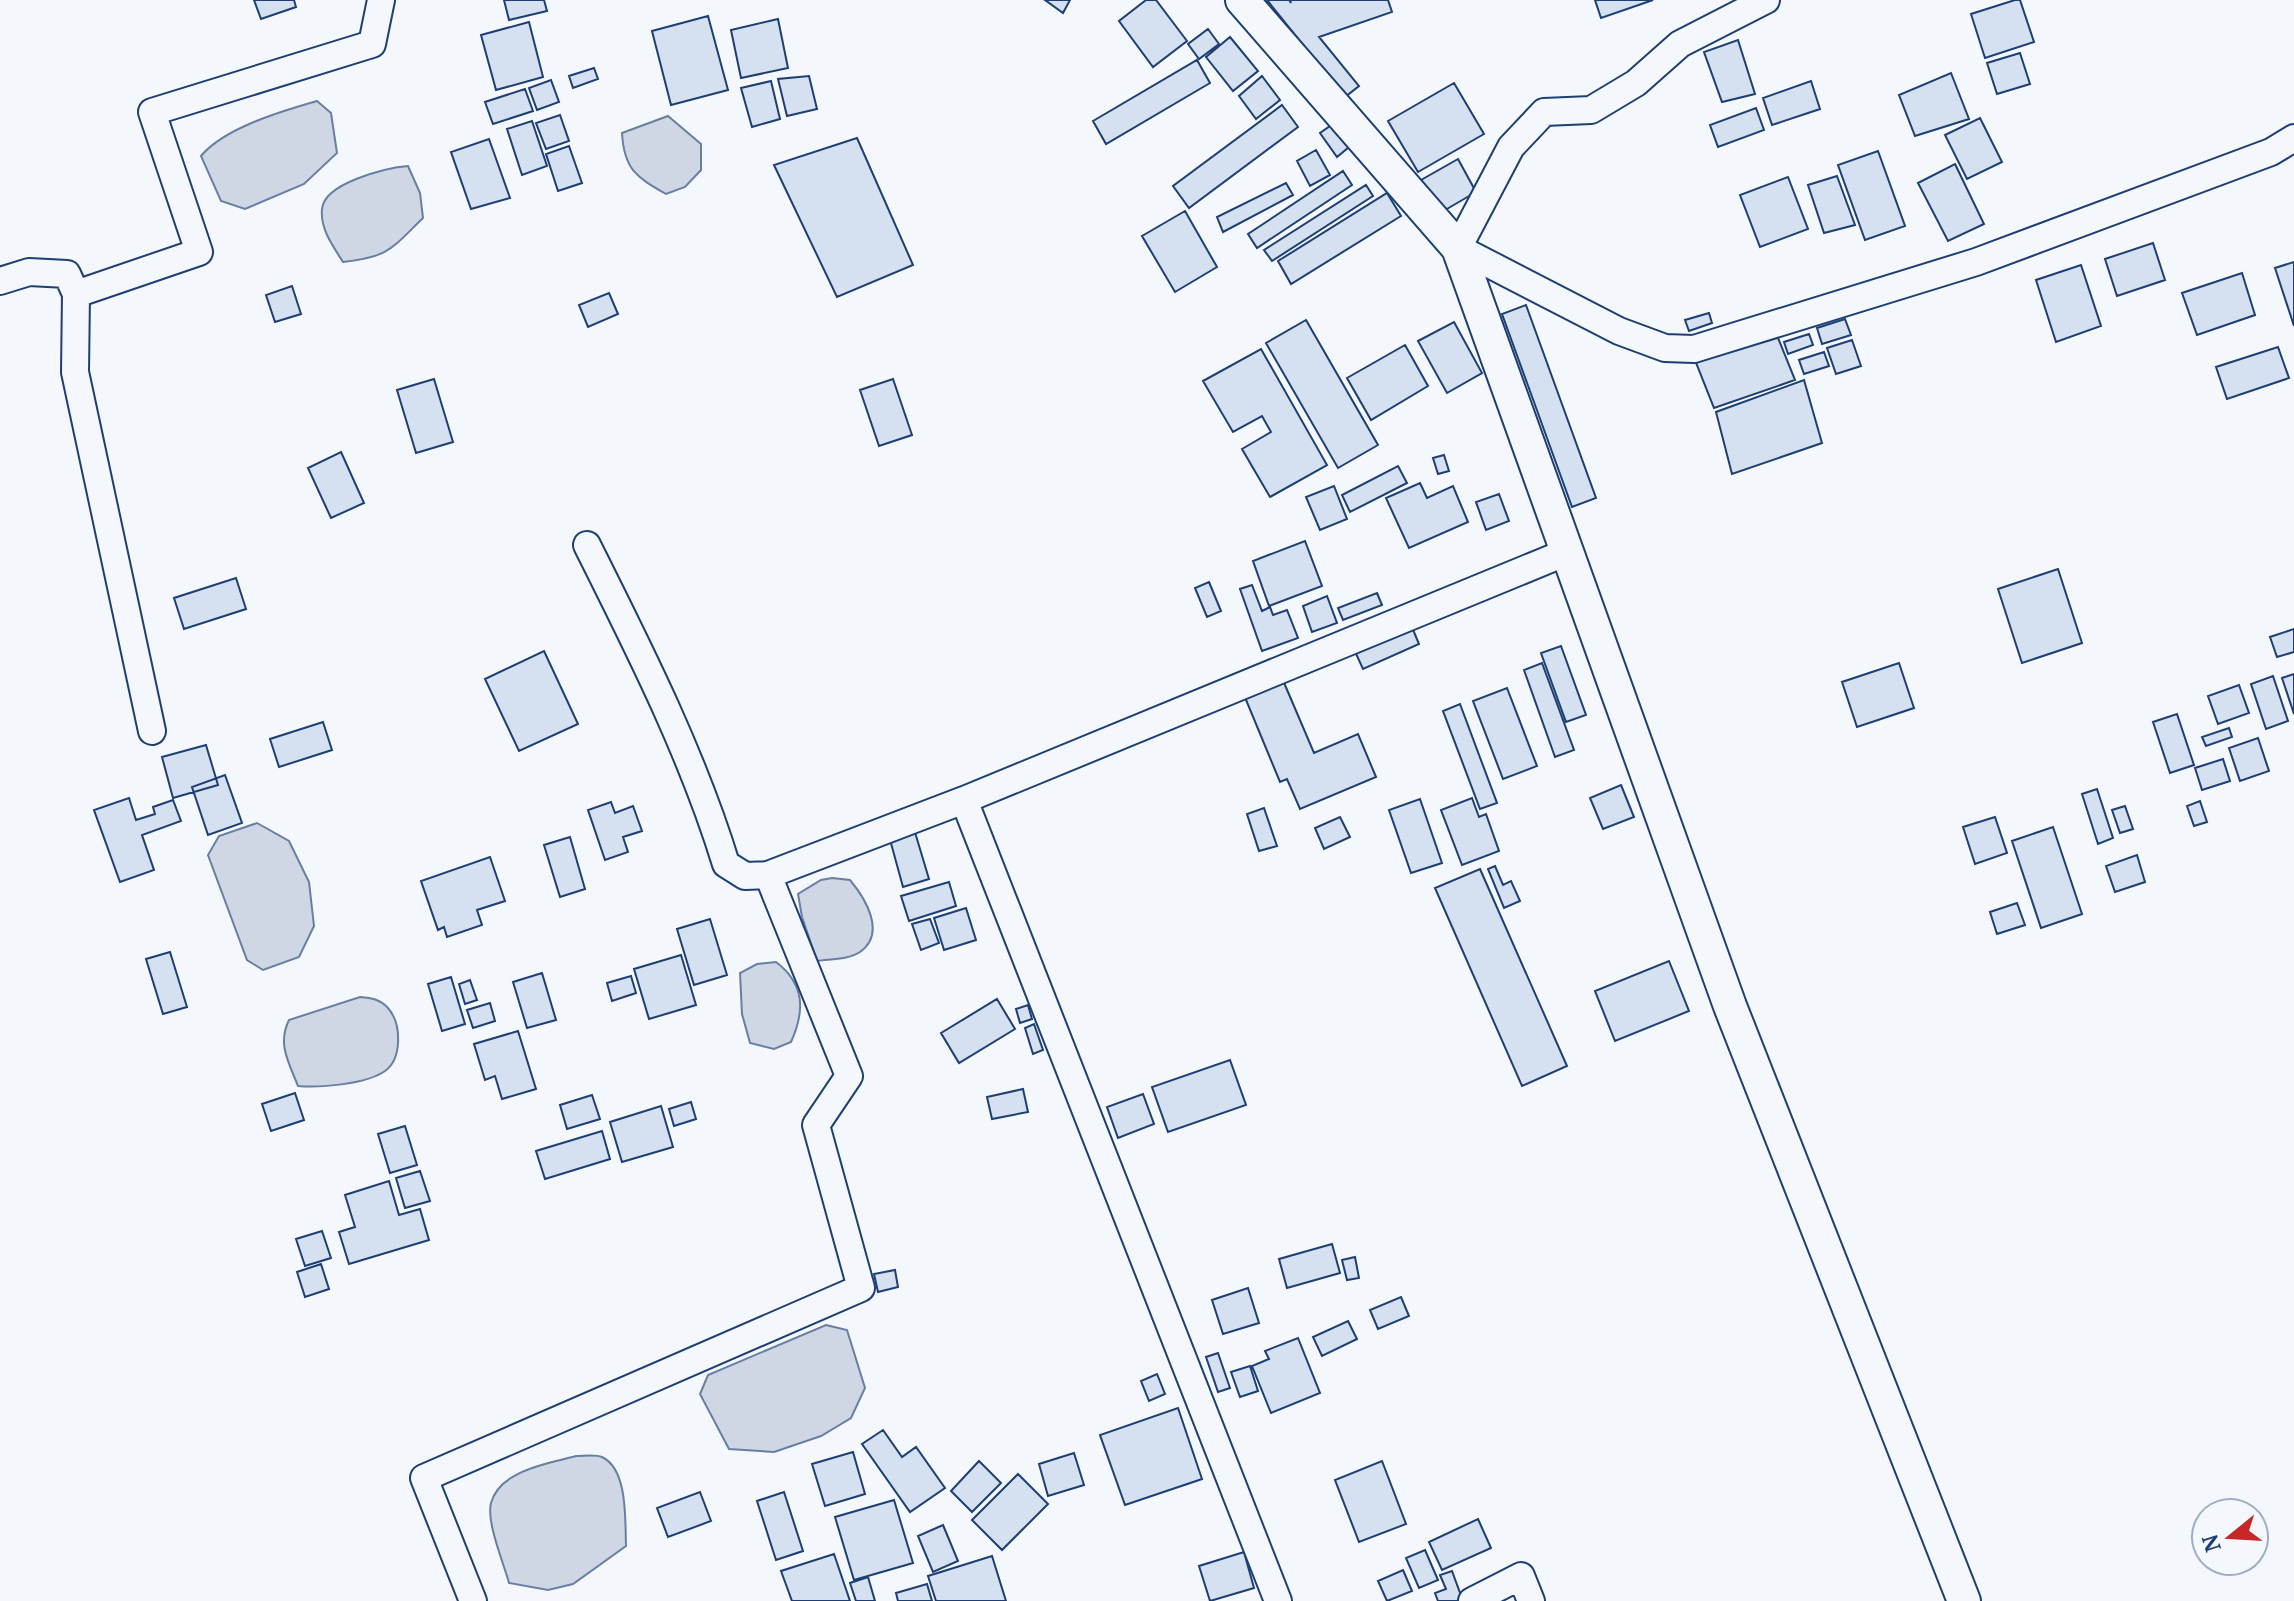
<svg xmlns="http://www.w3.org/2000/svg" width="2294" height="1601" viewBox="0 0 2294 1601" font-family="'PT Serif',serif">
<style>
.water{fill:#cfd7e4;stroke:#687fa3;stroke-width:2}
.building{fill:#d5e0f0;stroke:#1d3f73;stroke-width:2}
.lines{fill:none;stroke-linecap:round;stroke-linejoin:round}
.minor-casing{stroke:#1d3f73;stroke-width:30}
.tertiary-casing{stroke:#1d3f73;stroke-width:36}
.minor{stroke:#f4f7fb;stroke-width:26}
.tertiary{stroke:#f4f7fb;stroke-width:32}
</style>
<rect width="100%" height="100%" fill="#f4f7fb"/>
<path class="water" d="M 317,101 L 331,113 L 337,153 L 304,184 L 245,209 L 221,201 L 201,156 C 224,128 282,111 317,101 Z
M 668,116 L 701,144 L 701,170 L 685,187 L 666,194 C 636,177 624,169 622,133 Z
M 408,166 L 420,193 L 423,218 C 391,249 389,257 343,262 C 333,246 320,229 322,209 C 324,183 386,168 408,166 Z
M 257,823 L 289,841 L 309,882 L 314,926 L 299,957 L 263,970 L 247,960 L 208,855 L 219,836 Z
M 832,878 L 850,880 C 865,898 887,933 860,952 C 848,960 830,959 817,961 L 802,917 L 798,894 L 821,880 Z
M 776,962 C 805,984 805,1011 791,1042 L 774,1049 L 750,1043 L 742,1014 L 740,973 L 757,964 Z
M 360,997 C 371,998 380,999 388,1008 C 402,1024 402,1059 385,1071 C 367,1084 320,1088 298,1086 C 289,1063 277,1044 289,1020 Z
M 826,1325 L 847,1330 L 865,1388 L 851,1418 L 821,1436 L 774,1452 L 729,1449 L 700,1394 L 708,1375 Z
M 576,1456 C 584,1456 595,1454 602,1457 C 628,1469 625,1520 626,1546 L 573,1584 L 548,1590 L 509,1583 C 504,1564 486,1522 491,1503 C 500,1470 548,1464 576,1456 Z"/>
<path class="building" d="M 254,0 L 294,0 L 296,7 L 261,19 Z
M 504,0 L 544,0 L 547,11 L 509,20 Z
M 1045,0 L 1070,0 L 1063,13 Z
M 1146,0 L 1156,0 L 1187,41 L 1153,67 L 1119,21 Z
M 1267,0 L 1289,0 L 1291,3 L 1290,0 L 1388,0 L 1392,12 L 1319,37 L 1359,86 L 1345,97 Z
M 1595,0 L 1653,0 L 1601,18 Z
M 2015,0 L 2020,0 L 2034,42 L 1985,58 L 1971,14 Z
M 708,16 L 728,90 L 671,105 L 652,31 Z
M 778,19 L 788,68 L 741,78 L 731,30 Z
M 529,22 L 543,77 L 496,90 L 481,35 Z
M 1208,29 L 1219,44 L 1199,59 L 1188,44 Z
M 1230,37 L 1258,71 L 1233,91 L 1206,57 Z
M 1738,40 L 1755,94 L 1722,102 L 1704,52 Z
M 2020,53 L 2030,84 L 1997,94 L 1987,63 Z
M 1197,60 L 1210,83 L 1106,144 L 1093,121 Z
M 594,68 L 598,79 L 573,88 L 569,76 Z
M 1951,73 L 1969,119 L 1915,136 L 1899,95 Z
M 809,76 L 817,109 L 787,116 L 778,79 Z
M 1262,76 L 1280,100 L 1256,119 L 1239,96 Z
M 551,80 L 559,102 L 537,110 L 529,88 Z
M 771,81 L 780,119 L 752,127 L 741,88 Z
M 1811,81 L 1820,109 L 1772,125 L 1763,98 Z
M 1454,83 L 1484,134 L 1418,172 L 1388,121 Z
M 525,89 L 533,111 L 493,124 L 485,102 Z
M 1282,105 L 1298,127 L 1189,208 L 1173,186 Z
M 1756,108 L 1764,130 L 1718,147 L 1710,125 Z
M 560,115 L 569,141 L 546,149 L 536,123 Z
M 1980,118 L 2002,162 L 1967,179 L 1945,135 Z
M 532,121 L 547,166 L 522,175 L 507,129 Z
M 1333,124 L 1349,147 L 1337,157 L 1320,133 Z
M 857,138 L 913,265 L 837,297 L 774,165 Z
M 489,139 L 510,198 L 471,209 L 451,152 Z
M 569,146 L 582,183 L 558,191 L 546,154 Z
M 1316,150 L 1330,175 L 1310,186 L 1297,161 Z
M 1878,151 L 1905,226 L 1865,240 L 1838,165 Z
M 1458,159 L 1476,192 L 1440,213 L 1421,180 Z
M 1955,164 L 1984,224 L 1948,241 L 1918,183 Z
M 1343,171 L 1352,185 L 1257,248 L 1248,234 Z
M 1837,176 L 1855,225 L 1824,233 L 1808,185 Z
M 1788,177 L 1808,229 L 1760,247 L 1740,195 Z
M 1286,183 L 1293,195 L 1223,232 L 1217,217 Z
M 1366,185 L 1373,196 L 1272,261 L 1264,250 Z
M 1387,193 L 1401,216 L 1291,284 L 1278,261 Z
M 1185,211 L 1217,267 L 1175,292 L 1142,236 Z
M 2153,243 L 2165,280 L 2117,296 L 2105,259 Z
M 2294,262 L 2294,326 L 2275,268 Z
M 2081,265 L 2101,326 L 2056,342 L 2036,280 Z
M 2242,273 L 2255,315 L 2197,335 L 2182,293 Z
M 292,286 L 301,314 L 275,322 L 266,295 Z
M 609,293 L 618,314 L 588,327 L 579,305 Z
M 1526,305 L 1596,498 L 1572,507 L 1502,314 Z
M 1709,313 L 1712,323 L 1689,331 L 1685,320 Z
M 1845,319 L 1851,335 L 1822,344 L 1817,328 Z
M 1306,320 L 1378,445 L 1338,468 L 1266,343 Z
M 1454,322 L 1482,373 L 1447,393 L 1418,341 Z
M 1776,333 L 1795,380 L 1714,408 L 1695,360 Z
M 1809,334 L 1813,345 L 1788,354 L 1784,342 Z
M 1852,340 L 1861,366 L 1836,374 L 1827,348 Z
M 1405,345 L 1428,386 L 1371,420 L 1347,378 Z
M 2278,347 L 2289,378 L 2227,399 L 2216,367 Z
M 1261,349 L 1327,465 L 1270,497 L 1242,449 L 1271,432 L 1262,416 L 1233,432 L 1203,381 Z
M 1824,352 L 1829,366 L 1804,374 L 1799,360 Z
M 434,379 L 453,442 L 416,453 L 397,390 Z
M 893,379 L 912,435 L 879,446 L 860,390 Z
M 1804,380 L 1822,443 L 1732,474 L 1716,412 Z
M 341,452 L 364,503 L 331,518 L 308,468 Z
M 1444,455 L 1449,471 L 1438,474 L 1433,458 Z
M 1398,466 L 1407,483 L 1350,512 L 1342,495 Z
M 1420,483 L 1427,498 L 1453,486 L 1468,522 L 1409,548 L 1386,498 Z
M 1334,486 L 1347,519 L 1320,530 L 1306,497 Z
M 1499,494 L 1509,521 L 1486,530 L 1476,502 Z
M 1305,541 L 1322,586 L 1269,606 L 1253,561 Z
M 2058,569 L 2082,643 L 2022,663 L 1998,589 Z
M 236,578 L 246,609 L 184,629 L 174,598 Z
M 1209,582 L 1221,611 L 1207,617 L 1195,588 Z
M 1252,585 L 1262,611 L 1270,607 L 1273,615 L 1287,610 L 1298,638 L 1262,651 L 1240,589 Z
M 1377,593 L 1382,605 L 1343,620 L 1338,608 Z
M 1327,596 L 1337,623 L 1312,632 L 1303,606 Z
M 1409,620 L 1419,644 L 1363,669 L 1352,645 Z
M 2294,629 L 2294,652 L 2277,657 L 2270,637 Z
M 1561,646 L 1586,715 L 1566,722 L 1541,653 Z
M 544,651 L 578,724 L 519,751 L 485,679 Z
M 1542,663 L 1574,750 L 1555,757 L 1524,670 Z
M 1899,663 L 1914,708 L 1857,727 L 1842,682 Z
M 2294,674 L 2294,714 L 2282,678 Z
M 2273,676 L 2288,721 L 2266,729 L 2251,684 Z
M 1282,678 L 1314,753 L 1358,734 L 1376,777 L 1300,809 L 1287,779 L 1280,782 L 1244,695 Z
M 2239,685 L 2249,713 L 2218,724 L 2208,696 Z
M 1507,688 L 1537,766 L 1503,779 L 1473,701 Z
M 1460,704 L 1497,803 L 1480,809 L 1443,711 Z
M 2177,714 L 2194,765 L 2170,773 L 2153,722 Z
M 323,722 L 332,750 L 279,767 L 270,739 Z
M 2229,728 L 2232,737 L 2206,746 L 2202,737 Z
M 2258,738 L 2269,771 L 2240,781 L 2229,748 Z
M 206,745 L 218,785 L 173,798 L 162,757 Z
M 2223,759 L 2230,781 L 2202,790 L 2195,768 Z
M 225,775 L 242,823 L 208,835 L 192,787 Z
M 1621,785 L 1634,817 L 1603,829 L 1590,798 Z
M 2097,789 L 2113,838 L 2098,844 L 2082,794 Z
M 129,798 L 136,820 L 155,814 L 153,807 L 173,800 L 181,821 L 142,835 L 154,870 L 120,882 L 94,810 Z
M 1472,798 L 1479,817 L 1486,814 L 1499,851 L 1462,865 L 1441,810 Z
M 1420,799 L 1442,863 L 1411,873 L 1389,810 Z
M 2200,801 L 2207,822 L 2194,826 L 2187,806 Z
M 611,802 L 615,813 L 633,806 L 642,831 L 623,837 L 628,852 L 605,860 L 588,810 Z
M 2125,806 L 2133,829 L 2120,833 L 2112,810 Z
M 1264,808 L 1277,846 L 1259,851 L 1247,814 Z
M 1340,817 L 1350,837 L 1324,849 L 1315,828 Z
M 1995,817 L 2007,853 L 1975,864 L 1963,827 Z
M 2053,827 L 2082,914 L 2041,928 L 2012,841 Z
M 914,829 L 929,879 L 903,887 L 889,836 Z
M 570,837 L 585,889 L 560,897 L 544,845 Z
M 2137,855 L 2145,882 L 2115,892 L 2106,866 Z
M 490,857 L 505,901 L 477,910 L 482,925 L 447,937 L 444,927 L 438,930 L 421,881 Z
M 1495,866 L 1503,885 L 1511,881 L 1520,901 L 1504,908 L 1488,869 Z
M 1480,869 L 1567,1066 L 1522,1086 L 1435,888 Z
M 949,882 L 956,906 L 909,921 L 901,896 Z
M 2017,903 L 2025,925 L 1997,934 L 1990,912 Z
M 966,908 L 976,940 L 944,950 L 934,918 Z
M 710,919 L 727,975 L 694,985 L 677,929 Z
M 930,919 L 939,943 L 921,950 L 912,924 Z
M 170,952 L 187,1007 L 163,1014 L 146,959 Z
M 681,955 L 696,1005 L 649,1019 L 634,969 Z
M 1669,961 L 1689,1011 L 1615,1041 L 1595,991 Z
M 542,973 L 556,1020 L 527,1028 L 513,982 Z
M 631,976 L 636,993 L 612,1001 L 607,983 Z
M 451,977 L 465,1024 L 442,1031 L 428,984 Z
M 470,980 L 477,1000 L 465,1004 L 459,984 Z
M 997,999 L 1015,1029 L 959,1063 L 941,1033 Z
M 490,1003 L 495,1021 L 473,1028 L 467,1010 Z
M 1028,1005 L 1032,1019 L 1020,1023 L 1016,1009 Z
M 1034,1024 L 1043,1050 L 1033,1054 L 1025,1028 Z
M 518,1031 L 536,1089 L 502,1099 L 495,1076 L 485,1080 L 474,1044 Z
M 1230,1060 L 1246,1105 L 1168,1132 L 1152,1087 Z
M 1023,1089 L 1028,1112 L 992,1119 L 987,1097 Z
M 295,1093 L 304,1120 L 271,1131 L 262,1104 Z
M 1143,1094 L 1154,1124 L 1118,1138 L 1107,1107 Z
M 592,1095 L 600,1119 L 567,1129 L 560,1105 Z
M 691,1102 L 696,1119 L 674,1126 L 669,1109 Z
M 661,1106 L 673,1147 L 622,1162 L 610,1122 Z
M 405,1126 L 417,1165 L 390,1173 L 378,1134 Z
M 602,1131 L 610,1159 L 545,1179 L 536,1151 Z
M 420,1171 L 430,1201 L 405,1208 L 396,1178 Z
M 389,1181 L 399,1215 L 420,1209 L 429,1240 L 349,1264 L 339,1232 L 355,1227 L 345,1195 Z
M 322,1231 L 331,1258 L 305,1266 L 296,1239 Z
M 1332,1244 L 1340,1273 L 1287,1288 L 1279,1259 Z
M 1355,1257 L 1359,1278 L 1347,1280 L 1342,1260 Z
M 321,1264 L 329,1289 L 305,1297 L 297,1272 Z
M 895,1270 L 898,1287 L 878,1292 L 874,1274 Z
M 1248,1288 L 1259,1323 L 1223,1334 L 1212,1300 Z
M 1401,1297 L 1409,1316 L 1378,1329 L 1370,1310 Z
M 1348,1321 L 1357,1339 L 1322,1356 L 1313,1337 Z
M 1298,1338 L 1320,1393 L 1271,1413 L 1252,1366 L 1269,1359 L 1265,1351 Z
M 1218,1353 L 1230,1388 L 1218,1392 L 1206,1357 Z
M 1250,1366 L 1258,1391 L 1240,1397 L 1231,1372 Z
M 1157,1374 L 1165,1394 L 1149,1401 L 1141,1381 Z
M 1178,1408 L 1202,1479 L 1125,1505 L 1100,1435 Z
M 883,1430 L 902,1457 L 916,1447 L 945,1488 L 910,1512 L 862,1444 Z
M 853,1452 L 865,1494 L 825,1506 L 812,1464 Z
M 1074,1453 L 1084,1485 L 1048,1496 L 1039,1464 Z
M 979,1461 L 1001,1483 L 972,1512 L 951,1491 Z
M 1382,1461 L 1406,1524 L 1359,1542 L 1335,1480 Z
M 1018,1474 L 1048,1504 L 1002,1550 L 972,1520 Z
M 700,1492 L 711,1521 L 668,1537 L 657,1508 Z
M 784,1492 L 803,1551 L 776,1560 L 757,1501 Z
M 894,1500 L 913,1563 L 854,1580 L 835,1517 Z
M 1478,1519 L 1491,1548 L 1442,1570 L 1429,1542 Z
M 943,1525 L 958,1561 L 933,1572 L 918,1536 Z
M 1425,1550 L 1438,1580 L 1419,1588 L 1406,1558 Z
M 1244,1552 L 1254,1588 L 1210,1601 L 1199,1566 Z
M 834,1554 L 850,1601 L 792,1601 L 781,1571 Z
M 992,1556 L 1006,1601 L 936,1601 L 928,1576 Z
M 1403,1570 L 1412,1591 L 1387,1601 L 1378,1581 Z
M 1452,1571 L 1463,1601 L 1438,1601 L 1435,1593 L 1446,1589 L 1440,1575 Z
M 868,1577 L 875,1601 L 856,1601 L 850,1583 Z
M 927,1584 L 932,1601 L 898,1601 L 896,1593 Z"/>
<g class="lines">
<g class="minor-casing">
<path id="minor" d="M 1766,0 L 1680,44 L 1636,83 L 1591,110 L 1544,112 L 1511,147 L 1458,248 L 1619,331 L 1665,348 L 1694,349 L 1976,262 L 2271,152 L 2294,138
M 0,281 L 29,272 L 67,274 L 76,294 L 199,252 L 152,112 L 372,44 L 381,0
M 76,294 L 75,372 L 152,731
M 587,545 C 639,649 692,753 726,864 L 745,876 L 768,875 L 964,800 L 1567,552
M 964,800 L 1278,1601
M 473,1601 L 424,1478 L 861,1288 L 816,1125 L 849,1076 L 768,875
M 1472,1601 L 1521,1576 L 1531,1601"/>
</g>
<g class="tertiary-casing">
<path id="tertiary" d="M 1242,0 L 1458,248 L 1730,1006 L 1964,1601"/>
</g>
<use href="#minor" class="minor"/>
<use href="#tertiary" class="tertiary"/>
</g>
<g transform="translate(2230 1537) rotate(252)"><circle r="38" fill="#f4f7fb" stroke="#9eadc5" stroke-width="2"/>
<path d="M0-6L14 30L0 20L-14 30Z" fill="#c62828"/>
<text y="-12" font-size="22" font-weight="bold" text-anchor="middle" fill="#1d3f73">N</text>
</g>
</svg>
